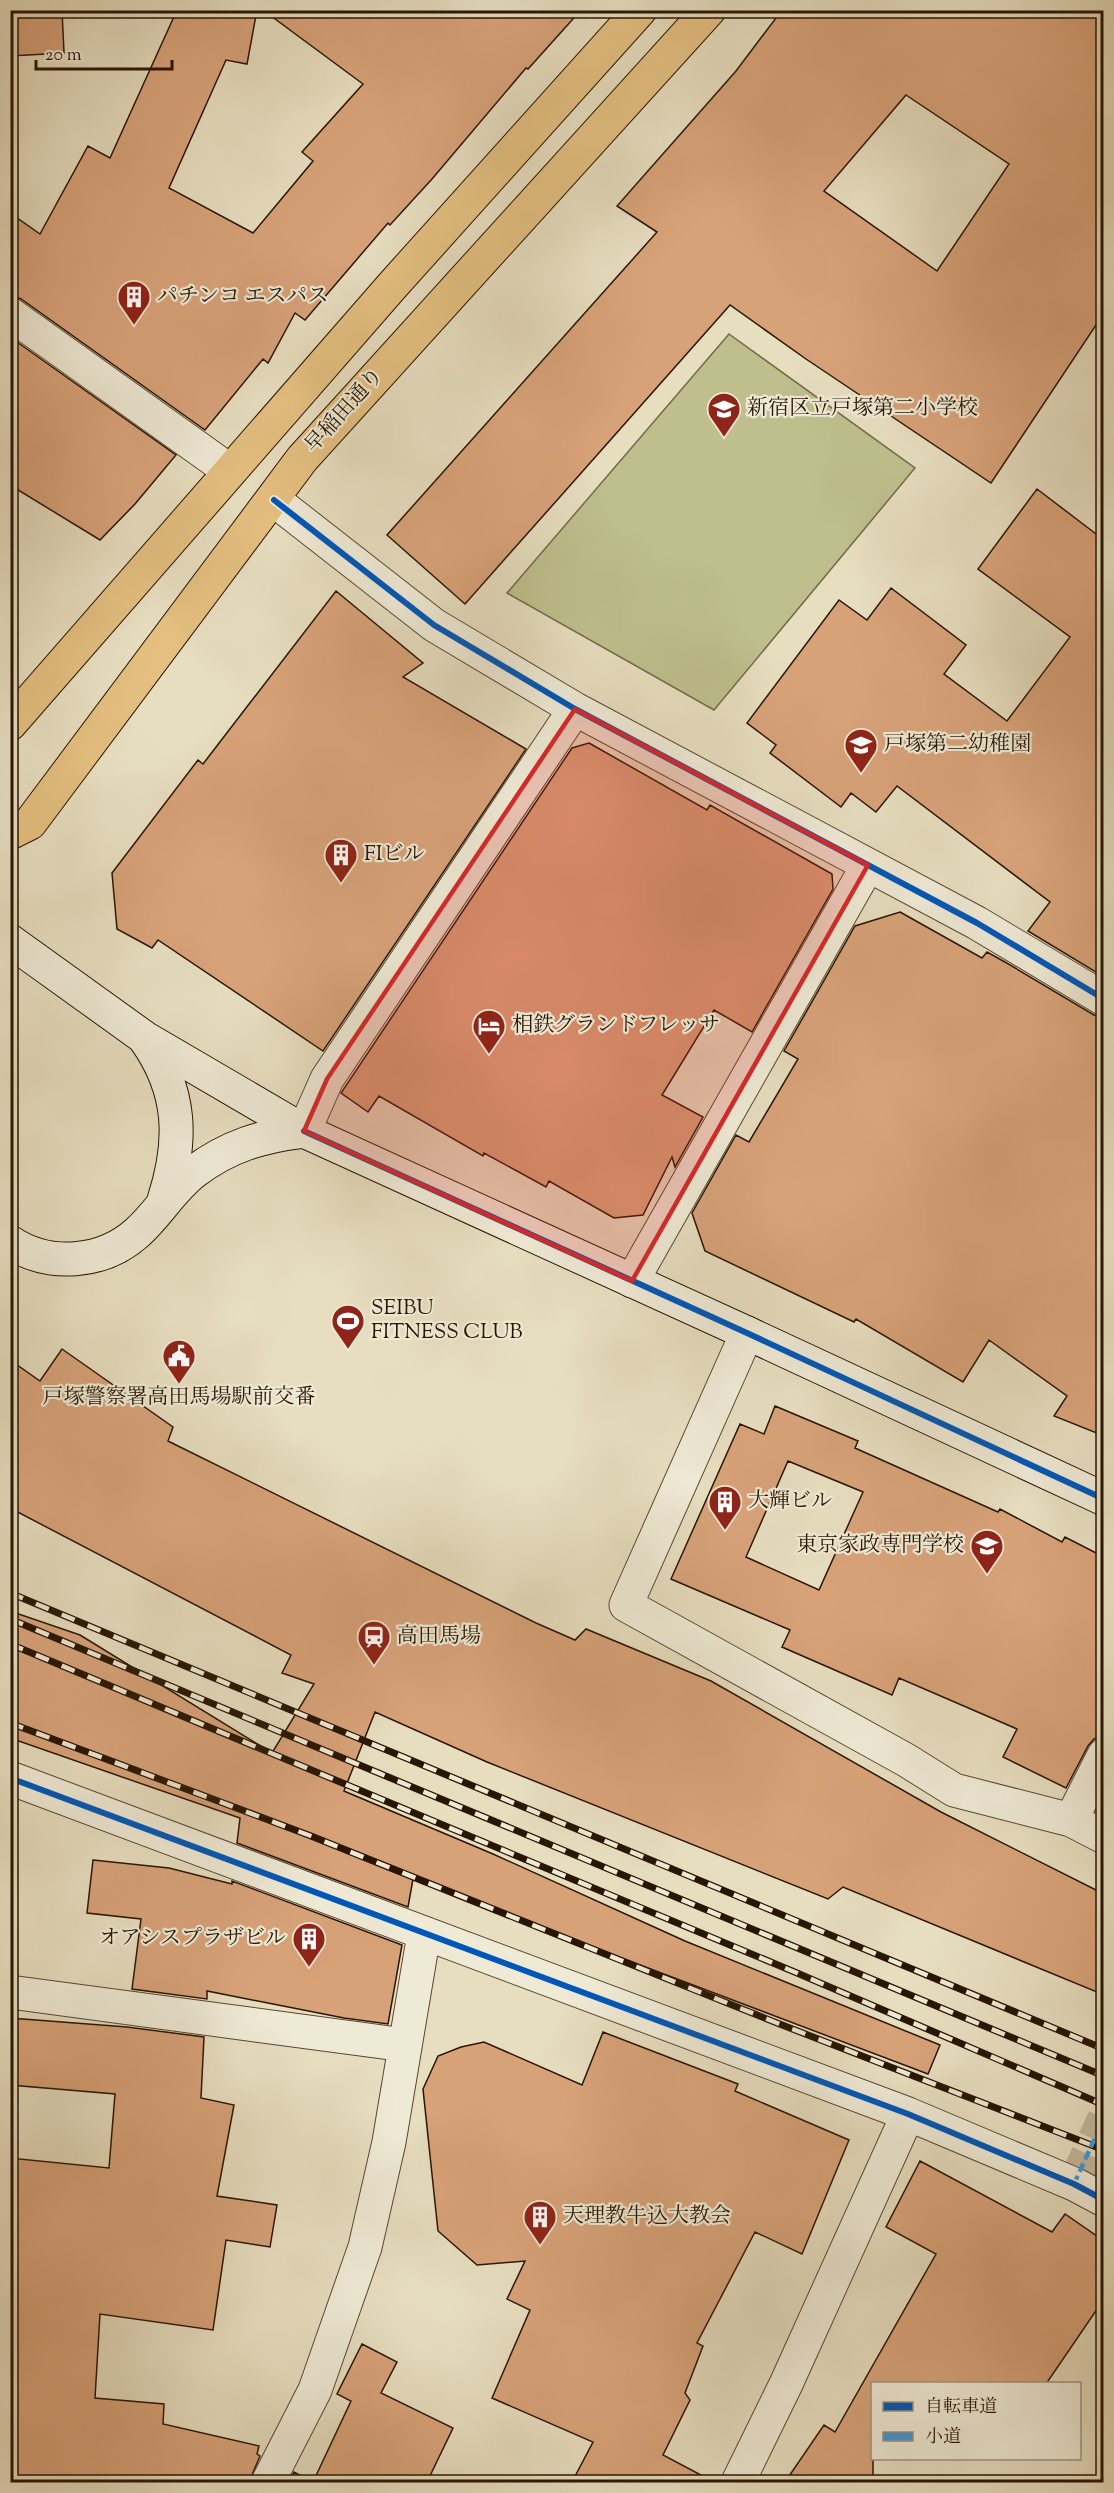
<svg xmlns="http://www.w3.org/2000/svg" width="1114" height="2493" viewBox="0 0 1114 2493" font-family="'Sorts Mill Goudy','Noto Serif JP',serif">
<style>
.green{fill:#bebf8d;stroke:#736a48;stroke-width:1.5}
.building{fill:#d8a279;stroke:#281502;stroke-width:1.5;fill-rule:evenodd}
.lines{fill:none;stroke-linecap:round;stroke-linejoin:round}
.street-tunnel{stroke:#c1b69a;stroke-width:33;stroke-dasharray:33 16;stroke-linecap:butt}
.street-casing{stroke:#584732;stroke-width:35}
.secondary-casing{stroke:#281502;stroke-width:35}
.primary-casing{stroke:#281502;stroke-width:35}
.street{stroke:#efead6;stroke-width:33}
.secondary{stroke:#efead6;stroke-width:33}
.primary{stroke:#e4bf80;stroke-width:33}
.rail-casing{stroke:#281502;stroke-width:7}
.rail{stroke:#efead6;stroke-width:4.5;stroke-dasharray:14;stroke-linecap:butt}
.quiet{stroke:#3d9add;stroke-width:4.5;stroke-dasharray:9 4.5;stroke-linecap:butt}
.cycleway-casing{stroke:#efead6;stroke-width:10}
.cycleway{stroke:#0057b8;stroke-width:6}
.marked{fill:#d62828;fill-opacity:0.2;stroke:#d62828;stroke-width:4.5;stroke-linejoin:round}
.labels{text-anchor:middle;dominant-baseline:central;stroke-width:4.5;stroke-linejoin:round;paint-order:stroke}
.poi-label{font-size:21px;fill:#281502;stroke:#efead6;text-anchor:start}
.street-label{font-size:21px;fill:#281502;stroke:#efead6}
</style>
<rect width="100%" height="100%" fill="#e7dec0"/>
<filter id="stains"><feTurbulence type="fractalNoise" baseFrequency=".00333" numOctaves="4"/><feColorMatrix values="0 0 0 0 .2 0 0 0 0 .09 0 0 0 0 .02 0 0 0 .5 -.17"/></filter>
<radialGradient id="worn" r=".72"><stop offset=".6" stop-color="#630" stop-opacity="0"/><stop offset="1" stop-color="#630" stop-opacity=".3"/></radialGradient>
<path class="green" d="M 729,334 L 915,468 L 714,710 L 507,593 Z"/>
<path class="building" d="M 10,10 L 62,10 L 64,53 L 10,56 Z
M 177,10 L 257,10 L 247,64 L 226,60 L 169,188 L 253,233 L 313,161 L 302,152 L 363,84 L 263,10 L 581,10 L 528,69 L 526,68 L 432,179 L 390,225 L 388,223 L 305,320 L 295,313 L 268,363 L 263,359 L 205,430 L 21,299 L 10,295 L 10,213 L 40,234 L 88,146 L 110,158 Z
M 782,10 L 1104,10 L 1104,313 L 991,483 L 806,359 L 730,305 L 465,604 L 387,535 L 657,232 L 617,206 L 736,71 ZM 906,95 L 1009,164 L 937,271 L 824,191 Z
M 10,337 L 176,455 L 135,504 L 100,540 L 10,485 Z
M 1037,489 L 1104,540 L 1104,977 L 1028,931 L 1050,902 L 897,786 L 876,812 L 851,793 L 841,807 L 770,753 L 776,745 L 747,723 L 839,600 L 867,620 L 891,588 L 966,645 L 944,674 L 1007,721 L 1070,637 L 978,569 Z
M 336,591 L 423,663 L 403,677 L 526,749 L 323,1051 L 158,940 L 152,948 L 117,929 L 112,873 L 198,760 L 203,764 Z
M 589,743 L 707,810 L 710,805 L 832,874 L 833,889 L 752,1032 L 714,1010 L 662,1095 L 703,1117 L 675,1167 L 672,1157 L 643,1215 L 614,1218 L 549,1181 L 546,1187 L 484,1153 L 483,1156 L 379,1096 L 368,1112 L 341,1093 L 572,748 Z
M 900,912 L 982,958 L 987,952 L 1005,962 L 1094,1015 L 1104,1018 L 1104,1436 L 1054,1416 L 1067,1396 L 989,1340 L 963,1382 L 856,1319 L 854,1322 L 705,1251 L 692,1213 L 736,1135 L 749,1142 L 798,1059 L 784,1051 L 855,926 Z
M 62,1349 L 173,1427 L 168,1441 L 536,1623 L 575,1640 L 586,1629 L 711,1681 L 941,1812 L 1104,1894 L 1104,1995 L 843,1887 L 828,1899 L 487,1762 L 375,1712 L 344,1791 L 493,1854 L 685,1941 L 940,2045 L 928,2074 L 413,1879 L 408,1907 L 237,1843 L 240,1818 L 10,1738 L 10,1611 L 80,1635 L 272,1753 L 314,1684 L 282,1673 L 291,1655 L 10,1508 L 10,1360 L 40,1381 Z
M 775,1406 L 858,1441 L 855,1448 L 998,1512 L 1000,1509 L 1062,1542 L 1065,1537 L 1104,1557 L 1104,1736 L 1094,1739 L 1088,1746 L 1066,1788 L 1003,1757 L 1017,1729 L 899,1678 L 892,1695 L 782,1647 L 790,1630 L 671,1579 L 740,1424 L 764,1434 ZM 788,1461 L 863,1492 L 819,1590 L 746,1557 Z
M 93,1860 L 169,1868 L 232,1884 L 232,1881 L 402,1945 L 388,2024 L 344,2018 L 207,1991 L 207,1999 L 132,1989 L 141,1919 L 87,1913 Z
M 10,2018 L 127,2027 L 204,2037 L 201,2098 L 234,2105 L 217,2196 L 277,2205 L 270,2247 L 226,2240 L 213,2330 L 100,2314 L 95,2398 L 164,2404 L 163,2424 L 259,2446 L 257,2454 L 260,2456 L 249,2482 L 10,2482 L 10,2158 L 109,2168 L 115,2094 L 10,2085 Z
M 603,2032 L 738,2084 L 735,2091 L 849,2140 L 802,2254 L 755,2232 L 697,2343 L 703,2346 L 685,2393 L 690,2400 L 663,2455 L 714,2482 L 572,2482 L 593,2442 L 492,2398 L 530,2310 L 507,2299 L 525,2261 L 477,2265 L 438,2231 L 423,2089 L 438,2056 L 461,2047 L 484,2042 L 582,2085 Z
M 920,2161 L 1052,2232 L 1065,2214 L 1104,2241 L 1104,2299 L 1046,2384 L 873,2384 L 873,2482 L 785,2482 L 824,2425 L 835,2432 L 936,2254 L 886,2227 Z
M 362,2344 L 397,2362 L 381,2393 L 453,2428 L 427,2482 L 289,2482 L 294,2472 L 313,2482 L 351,2401 L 337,2394 Z"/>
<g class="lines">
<path class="street-tunnel" d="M 1074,2184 L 1104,2118"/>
<g class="street-casing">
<path id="street" d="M 10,314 L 230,471
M 274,500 L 434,625 L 575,709 L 977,923 L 1104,999
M 304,1131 L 327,1079 L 575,709
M 632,1281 L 868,865
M 747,1333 L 626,1605 L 906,1760 L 954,1790 L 1071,1820 L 1104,1837
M 10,1778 L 908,2114 L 1074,2184 L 1104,2200
M 1071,1820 L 1104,1755
M 10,1992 L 405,2045
M 268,2482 L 315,2390 L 365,2247 L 389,2142 L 424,1934
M 738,2482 L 786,2384 L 908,2114"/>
</g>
<g class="secondary-casing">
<path id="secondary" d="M 10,941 L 145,1038 L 304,1131 L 747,1333 L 1104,1499
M 145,1039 C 182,1091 183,1141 164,1200
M 10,1242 C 49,1268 103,1264 138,1232 C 158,1214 172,1189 194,1172 C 228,1146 262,1136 304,1131"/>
</g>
<g class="primary-casing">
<path id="primary" d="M 10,724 L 392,286 L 640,10
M 10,833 L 30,823 L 302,459 L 709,10"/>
</g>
<use href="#street" class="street"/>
<use href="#secondary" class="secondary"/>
<use href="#primary" class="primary"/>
<g class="rail-casing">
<path id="rail" d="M 10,1593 L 1104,2049
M 10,1619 L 1104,2076
M 10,1644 L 797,1973 L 1104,2105
M 10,1723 L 311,1836 L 777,2023 L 1104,2150"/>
</g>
<use href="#rail" class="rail"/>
<path class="quiet" d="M 1074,2184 L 1104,2118"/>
<g class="cycleway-casing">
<path id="cycleway" d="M 274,500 L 434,625 L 575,709 L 977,923 L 1104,999
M 304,1131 L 747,1333 L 1104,1499
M 10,1778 L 908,2114 L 1074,2184 L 1104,2200"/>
</g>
<use href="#cycleway" class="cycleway"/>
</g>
<path class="marked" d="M 575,709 L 868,865 L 632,1281 L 304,1131 L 327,1079 Z"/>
<defs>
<g id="building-pin" transform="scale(1.725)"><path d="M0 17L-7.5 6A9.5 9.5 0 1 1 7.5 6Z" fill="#8f2418" stroke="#efead6"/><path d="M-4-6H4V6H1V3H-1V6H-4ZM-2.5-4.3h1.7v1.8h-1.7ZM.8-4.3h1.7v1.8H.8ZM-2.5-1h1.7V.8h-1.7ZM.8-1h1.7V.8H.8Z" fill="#fff"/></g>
<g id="school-pin" transform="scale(1.725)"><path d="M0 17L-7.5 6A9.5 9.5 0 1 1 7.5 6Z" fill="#8f2418" stroke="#efead6"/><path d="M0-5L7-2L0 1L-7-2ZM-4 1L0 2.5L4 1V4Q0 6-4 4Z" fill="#fff"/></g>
<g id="hotel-pin" transform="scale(1.725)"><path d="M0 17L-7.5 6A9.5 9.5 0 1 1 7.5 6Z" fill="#8f2418" stroke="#efead6"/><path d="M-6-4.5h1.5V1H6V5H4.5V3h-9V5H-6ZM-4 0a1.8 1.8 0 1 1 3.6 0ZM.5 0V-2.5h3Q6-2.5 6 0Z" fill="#fff"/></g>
<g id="stadium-pin" transform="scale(1.725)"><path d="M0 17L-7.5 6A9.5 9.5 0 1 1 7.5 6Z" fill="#8f2418" stroke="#efead6"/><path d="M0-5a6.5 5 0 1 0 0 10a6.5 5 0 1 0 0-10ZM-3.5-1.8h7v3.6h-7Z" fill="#fff"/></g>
<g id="civic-pin" transform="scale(1.725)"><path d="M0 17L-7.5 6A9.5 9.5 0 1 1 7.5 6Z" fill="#8f2418" stroke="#efead6"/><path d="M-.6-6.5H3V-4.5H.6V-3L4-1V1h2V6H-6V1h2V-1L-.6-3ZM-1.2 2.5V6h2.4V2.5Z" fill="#fff"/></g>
<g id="university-pin" transform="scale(1.725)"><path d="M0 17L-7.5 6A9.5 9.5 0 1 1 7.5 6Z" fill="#8f2418" stroke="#efead6"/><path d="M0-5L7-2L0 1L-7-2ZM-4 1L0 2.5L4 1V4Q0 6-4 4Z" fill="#fff"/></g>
<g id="station-pin" transform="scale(1.725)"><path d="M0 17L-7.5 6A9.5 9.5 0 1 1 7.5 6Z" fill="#8f2418" stroke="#efead6"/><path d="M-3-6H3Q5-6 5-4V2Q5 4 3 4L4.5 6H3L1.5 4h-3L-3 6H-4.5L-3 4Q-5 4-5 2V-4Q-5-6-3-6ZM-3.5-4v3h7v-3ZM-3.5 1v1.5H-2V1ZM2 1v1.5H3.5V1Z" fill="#fff"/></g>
</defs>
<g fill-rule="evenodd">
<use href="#building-pin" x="134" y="297"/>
<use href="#school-pin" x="724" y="409"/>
<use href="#school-pin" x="861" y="745"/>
<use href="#building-pin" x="341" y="855"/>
<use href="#hotel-pin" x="489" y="1026"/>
<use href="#stadium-pin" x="348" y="1321"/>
<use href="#civic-pin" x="179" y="1356"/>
<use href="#building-pin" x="725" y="1502"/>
<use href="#university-pin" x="987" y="1546"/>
<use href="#station-pin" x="374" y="1637"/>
<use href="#building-pin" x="309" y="1939"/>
<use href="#building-pin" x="540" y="2217"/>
</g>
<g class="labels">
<g class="poi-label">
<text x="157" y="297">パチンコ エスパス</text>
<text x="747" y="409">新宿区立戸塚第二小学校</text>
<text x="884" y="745">戸塚第二幼稚園</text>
<text x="364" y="855">FIビル</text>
<text x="512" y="1026">相鉄グランドフレッサ</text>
<text x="371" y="1309">SEIBU<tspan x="371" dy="24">FITNESS CLUB</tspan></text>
<text x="179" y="1398" text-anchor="middle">戸塚警察署高田馬場駅前交番</text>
<text x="748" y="1502">大輝ビル</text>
<text x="964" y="1546" text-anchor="end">東京家政専門学校</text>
<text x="397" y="1637">高田馬場</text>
<text x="286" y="1939" text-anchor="end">オアシスプラザビル</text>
<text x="563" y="2217">天理教牛込大教会</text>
</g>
<g class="street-label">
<text transform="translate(345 411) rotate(-48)">早稲田通り</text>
</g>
</g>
<rect width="1114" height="2493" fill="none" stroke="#e7dec0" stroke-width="36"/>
<rect x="12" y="12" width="1090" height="2469" fill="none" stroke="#281502" stroke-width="3"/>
<rect x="18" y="18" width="1078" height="2457" fill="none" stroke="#281502" stroke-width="1.5"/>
<rect x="871" y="2382" width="210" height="78" fill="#efead6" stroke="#9f9581" stroke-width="1.5"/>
<rect x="883" y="2402" width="30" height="9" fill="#0057b8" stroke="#9f9581" stroke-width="1.5"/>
<text x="925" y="2412" font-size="18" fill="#281502">自転車道</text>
<rect x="883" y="2432" width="30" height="9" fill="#3d9add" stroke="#9f9581" stroke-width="1.5"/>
<text x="925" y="2442" font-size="18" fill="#281502">小道</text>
<path d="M36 60v9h136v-9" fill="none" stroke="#281502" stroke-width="3"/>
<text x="45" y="60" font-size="18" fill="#281502" stroke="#efead6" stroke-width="4.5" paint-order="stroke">20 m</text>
<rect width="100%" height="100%" filter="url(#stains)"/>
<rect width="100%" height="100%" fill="url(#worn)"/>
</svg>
